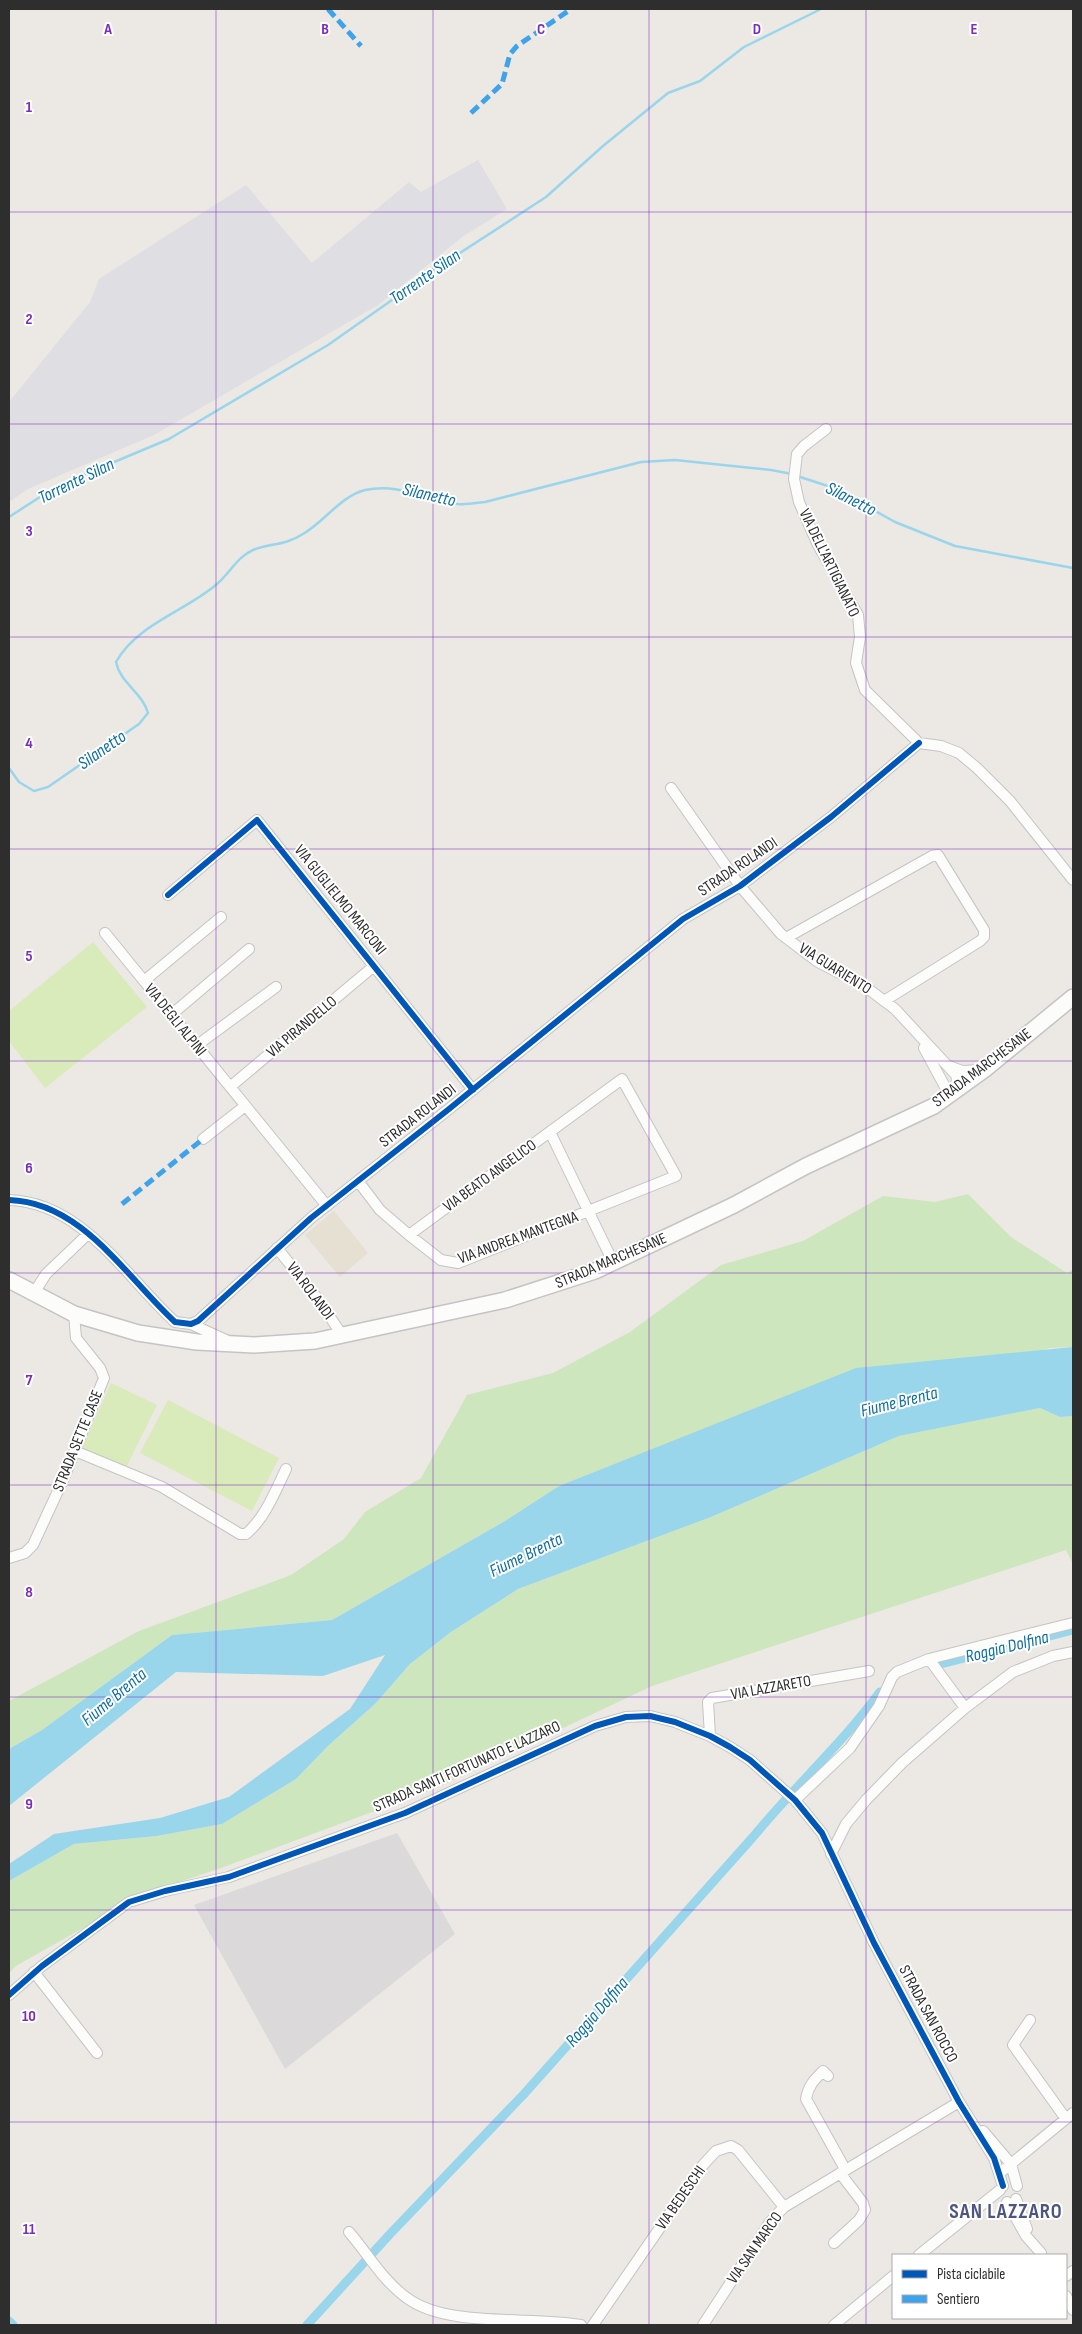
<svg xmlns="http://www.w3.org/2000/svg" width="1082" height="2334" viewBox="0 0 1082 2334" font-family="'Sofia Sans Condensed',sans-serif">
<style>
.industrial{fill:#dcd9db}
.education{fill:#e6e0d3}
.airport{fill:#dfdee2}
.green{fill:#cee6be}
.pitch{fill:#d9eabb}
.water{fill:#99d6ec}
.lines{fill:none;stroke-linecap:round;stroke-linejoin:round}
.stream{stroke:#99d6ec;stroke-width:2.5}
.canal{stroke:#99d6ec;stroke-width:9}
.street-casing{stroke:#c5c4c5;stroke-width:12}
.secondary-casing{stroke:#c5c4c5;stroke-width:18}
.street{stroke:#fcfcfb;stroke-width:10}
.secondary{stroke:#fcfcfb;stroke-width:15}
.quiet{stroke:#3ea3eb;stroke-width:5;stroke-dasharray:10 5;stroke-linecap:butt}
.cycleway-casing{stroke:#fff;stroke-width:9}
.cycleway{stroke:#0057b8;stroke-width:6}
.grid{fill:none;stroke:#7b2cbf;stroke-width:1;stroke-opacity:0.55}
.labels{text-anchor:middle;dominant-baseline:central;stroke-width:4;stroke-linejoin:round;paint-order:stroke}
.street-label{font-size:16px;fill:#2e2e2e;stroke:#fff}
.water-label{font-size:18px;font-style:italic;fill:#0d6fa3;stroke:#fff}
.district-label{font-size:21px;font-weight:bold;letter-spacing:1px;fill:#4d5680;stroke:#fff}
.grid-label{font-size:16px;text-anchor:middle;font-weight:bold;fill:#7b2cbf;stroke:#fff;stroke-width:4;stroke-linejoin:round;paint-order:stroke}
</style>
<rect width="100%" height="100%" fill="#ece8e4"/>
<path class="industrial" d="M 397,1833 L 455,1934 L 285,2069 L 194,1905 Z"/>
<path class="education" d="M 334,1211 L 368,1253 L 340,1277 L 305,1235 Z"/>
<path class="airport" d="M 478,160 L 507,209 L 462,237 L 378,305 L 154,435 L 28,489 L 9,502 L 9,402 L 90,302 L 99,279 L 246,185 L 312,263 L 409,182 L 421,192 Z"/>
<path class="green" d="M 968,1194 L 1011,1237 L 1067,1273 L 1073,1269 L 1073,1347 L 1050,1348 L 694,1433 L 559,1486 L 505,1521 L 332,1620 L 172,1635 L 42,1730 L 9,1749 L 9,1701 L 139,1631 L 291,1575 L 344,1539 L 365,1512 L 421,1478 L 467,1395 L 553,1373 L 630,1332 L 721,1265 L 803,1241 L 883,1196 L 935,1202 Z
M 1040,1408 L 1060,1417 L 1073,1416 L 1073,1564 L 1066,1550 L 652,1686 L 434,1789 L 221,1868 L 143,1894 L 16,1966 L 9,1973 L 9,1881 L 74,1844 L 157,1836 L 222,1824 L 296,1779 L 329,1745 L 376,1703 L 410,1664 L 451,1632 L 518,1589 L 711,1517 L 899,1436 Z"/>
<path class="pitch" d="M 93,942 L 147,1007 L 45,1088 L 9,1041 L 9,1011 Z
M 111,1383 L 157,1405 L 126,1468 L 82,1448 Z
M 168,1400 L 279,1458 L 252,1511 L 140,1453 Z"/>
<path class="water" d="M 1073,1347 L 1073,1416 L 1060,1417 L 1040,1408 L 899,1436 L 711,1517 L 518,1589 L 451,1632 L 410,1664 L 376,1703 L 329,1745 L 296,1779 L 222,1824 L 157,1836 L 74,1844 L 9,1881 L 9,1864 L 54,1834 L 160,1818 L 229,1797 L 350,1709 L 385,1655 L 323,1676 L 176,1672 L 9,1806 L 9,1749 L 42,1730 L 172,1635 L 332,1620 L 505,1521 L 559,1486 L 856,1368 Z"/>
<g class="lines">
<path class="stream" d="M 797,476 L 834,488 L 895,522 L 955,546 L 1073,568
M 9,517 L 57,486 L 169,439 L 328,345 L 446,262 L 546,197 L 603,146 L 668,93 L 700,81 L 744,47 L 821,9
M 9,768 L 19,782 L 34,791 L 48,787 L 139,724 L 148,713 C 142,692 120,683 116,662 C 137,624 186,611 217,584 C 230,573 237,557 253,550 C 271,543 284,546 303,534 C 324,522 341,496 365,490 C 398,483 426,499 458,504 C 466,505 476,503 485,502 L 641,462 L 675,460 L 771,470 L 792,474"/>
<path class="canal" d="M 941,1664 L 1073,1630
M 9,2321 L 13,2325
M 307,2325 L 390,2234 L 524,2094 L 753,1837 C 794,1787 842,1744 880,1692"/>
<g class="street-casing">
<path id="street" d="M 826,429 L 804,446 L 797,454 L 794,479 L 799,502 L 818,545 L 858,615 L 860,637 L 856,663 L 865,690 L 919,743 L 941,746 L 959,753 L 977,768 L 1010,801 L 1073,880
M 671,788 L 740,886 L 781,934 L 818,962 L 863,985 L 895,1009 L 957,1076 L 956,1091
M 168,895 L 257,820 L 473,1090
M 105,933 L 327,1206
M 786,938 L 932,856 L 938,855 L 984,930 L 984,937 L 980,941 L 884,1001
M 144,981 L 221,917
M 171,1015 L 249,949
M 196,1046 L 276,987
M 924,1048 L 950,1096
M 949,1066 L 962,1071 L 983,1070
M 230,1087 L 374,966
M 550,1132 L 613,1262
M 203,1139 L 245,1106
M 358,1181 L 380,1210 L 409,1235 L 441,1260 L 458,1263 L 676,1176 L 622,1079 L 409,1235
M 9,1200 C 82,1202 126,1277 175,1322 L 191,1324 L 198,1321 L 311,1218 L 449,1109 L 683,919 L 740,886 L 831,817 L 919,743
M 277,1248 L 318,1299 L 342,1335
M 34,1293 L 46,1274 L 88,1234
M 191,1324 L 226,1340
M 75,1451 L 162,1487 L 240,1534 L 246,1534 C 265,1518 275,1492 286,1469
M 9,1558 L 25,1553 L 33,1545 L 63,1480 L 104,1378 L 100,1368 L 76,1338 L 74,1314
M 929,1659 L 965,1708
M 710,1736 L 708,1702 L 712,1698 L 869,1671
M 795,1800 L 850,1748 L 879,1706 L 892,1677 L 897,1672 L 929,1659 L 1073,1623
M 831,1854 L 846,1824 L 866,1800 L 902,1763 L 965,1708 L 1013,1672 L 1053,1656 L 1073,1652
M 34,1972 L 97,2053
M 9,1995 L 42,1966 L 129,1902 L 165,1891 L 229,1877 L 405,1813 L 595,1726 L 626,1717 L 650,1716 L 675,1722 L 710,1736 L 730,1747 L 750,1760 L 795,1800 L 822,1833 L 874,1943 L 959,2102 L 994,2158 L 1003,2186
M 1030,2020 L 1013,2045 L 1066,2119
M 828,2076 L 823,2071 C 814,2080 808,2086 806,2099 L 845,2169
M 983,2131 L 1011,2164 L 1017,2186
M 1000,2173 L 1073,2113
M 1016,2199 L 1027,2229
M 1007,2202 L 1026,2236 L 1041,2253
M 349,2232 C 368,2254 383,2281 407,2298 C 447,2328 532,2316 581,2325
M 834,2243 L 859,2220 L 865,2210 L 863,2203 L 840,2173
M 919,2255 L 1000,2190
M 1066,2276 L 1073,2271
M 1066,2296 L 1073,2310
M 593,2325 L 703,2165 L 716,2151 L 731,2146 L 738,2150 L 784,2207
M 703,2325 L 770,2222 L 784,2207 L 959,2102
M 834,2325 L 893,2276"/>
</g>
<g class="secondary-casing">
<path id="secondary" d="M 9,1280 L 74,1314 L 138,1333 L 197,1342 L 254,1345 L 315,1341 L 505,1300 L 595,1271 L 734,1205 L 806,1166 L 934,1106 L 984,1070 L 1073,997"/>
</g>
<use href="#street" class="street"/>
<use href="#secondary" class="secondary"/>
<path class="quiet" d="M 328,9 L 361,46
M 471,113 L 502,84 L 510,54 L 517,46 L 571,9
M 122,1204 L 203,1139"/>
<g class="cycleway-casing">
<path id="cycleway" d="M 168,895 L 257,820 L 473,1090
M 9,1200 C 82,1202 126,1277 175,1322 L 191,1324 L 198,1321 L 311,1218 L 449,1109 L 683,919 L 740,886 L 831,817 L 919,743
M 9,1995 L 42,1966 L 129,1902 L 165,1891 L 229,1877 L 405,1813 L 595,1726 L 626,1717 L 650,1716 L 675,1722 L 710,1736 L 730,1747 L 750,1760 L 795,1800 L 822,1833 L 874,1943 L 959,2102 L 994,2158 L 1003,2186"/>
</g>
<use href="#cycleway" class="cycleway"/>
</g>
<path class="grid" d="M 216,9 L 216,2325M 433,9 L 433,2325M 649,9 L 649,2325M 866,9 L 866,2325M 9,212 L 1073,212M 9,424 L 1073,424M 9,637 L 1073,637M 9,849 L 1073,849M 9,1061 L 1073,1061M 9,1273 L 1073,1273M 9,1485 L 1073,1485M 9,1697 L 1073,1697M 9,1910 L 1073,1910M 9,2122 L 1073,2122"/>
<g class="labels">
<g class="street-label">
<text transform="translate(829 563) rotate(64)">VIA DELL'ARTIGIANATO</text>
<text transform="translate(738 867) rotate(-34)">STRADA ROLANDI</text>
<text transform="translate(340 900) rotate(51)">VIA GUGLIELMO MARCONI</text>
<text transform="translate(835 969) rotate(32)">VIA GUARIENTO</text>
<text transform="translate(175 1020) rotate(51)">VIA DEGLI ALPINI</text>
<text transform="translate(302 1027) rotate(-40)">VIA PIRANDELLO</text>
<text transform="translate(982 1068) rotate(-37)">STRADA MARCHESANE</text>
<text transform="translate(418 1116) rotate(-38)">STRADA ROLANDI</text>
<text transform="translate(490 1176) rotate(-36)">VIA BEATO ANGELICO</text>
<text transform="translate(518 1238) rotate(-20)">VIA ANDREA MANTEGNA</text>
<text transform="translate(611 1261) rotate(-23)">STRADA MARCHESANE</text>
<text transform="translate(310 1291) rotate(53)">VIA ROLANDI</text>
<text transform="translate(78 1441) rotate(-68)">STRADA SETTE CASE</text>
<text transform="translate(771 1688) rotate(-10)">VIA LAZZARETO</text>
<text transform="translate(467 1767) rotate(-24)">STRADA SANTI FORTUNATO E LAZZARO</text>
<text transform="translate(928 2014) rotate(62)">STRADA SAN ROCCO</text>
<text transform="translate(681 2198) rotate(-55)">VIA BEDESCHI</text>
<text transform="translate(755 2248) rotate(-55)">VIA SAN MARCO</text>
</g>
<g class="water-label">
<text transform="translate(425 277) rotate(-35)">Torrente Silan</text>
<text transform="translate(76 481) rotate(-26)">Torrente Silan</text>
<text transform="translate(429 495) rotate(13)">Silanetto</text>
<text transform="translate(851 499) rotate(27)">Silanetto</text>
<text transform="translate(102 750) rotate(-35)">Silanetto</text>
<text transform="translate(899 1402) rotate(-14)">Fiume Brenta</text>
<text transform="translate(526 1555) rotate(-26)">Fiume Brenta</text>
<text transform="translate(1007 1647) rotate(-14)">Roggia Dolfina</text>
<text transform="translate(114 1697) rotate(-40)">Fiume Brenta</text>
<text transform="translate(597 2012) rotate(-49)">Roggia Dolfina</text>
</g>
<g class="district-label">
<text x="1006" y="2211">SAN LAZZARO</text>
</g>
</g>
<g class="grid-label">
<text x="108" y="34">A</text>
<text x="325" y="34">B</text>
<text x="541" y="34">C</text>
<text x="757" y="34">D</text>
<text x="974" y="34">E</text>
<text x="29" y="112">1</text>
<text x="29" y="324">2</text>
<text x="29" y="536">3</text>
<text x="29" y="748">4</text>
<text x="29" y="961">5</text>
<text x="29" y="1173">6</text>
<text x="29" y="1385">7</text>
<text x="29" y="1597">8</text>
<text x="29" y="1809">9</text>
<text x="29" y="2021">10</text>
<text x="29" y="2234">11</text>
</g>
<rect width="1082" height="2334" fill="none" stroke="#2e2e2e" stroke-width="20"/>
<rect x="892" y="2254" width="175" height="65" fill="#ffffff" stroke="#ababab"/>
<rect x="902" y="2270" width="25" height="8" fill="#0057b8" stroke="#ababab"/>
<text x="937" y="2279" font-size="15" fill="#2e2e2e">Pista ciclabile</text>
<rect x="902" y="2295" width="25" height="8" fill="#3ea3eb" stroke="#ababab"/>
<text x="937" y="2304" font-size="15" fill="#2e2e2e">Sentiero</text>
</svg>
